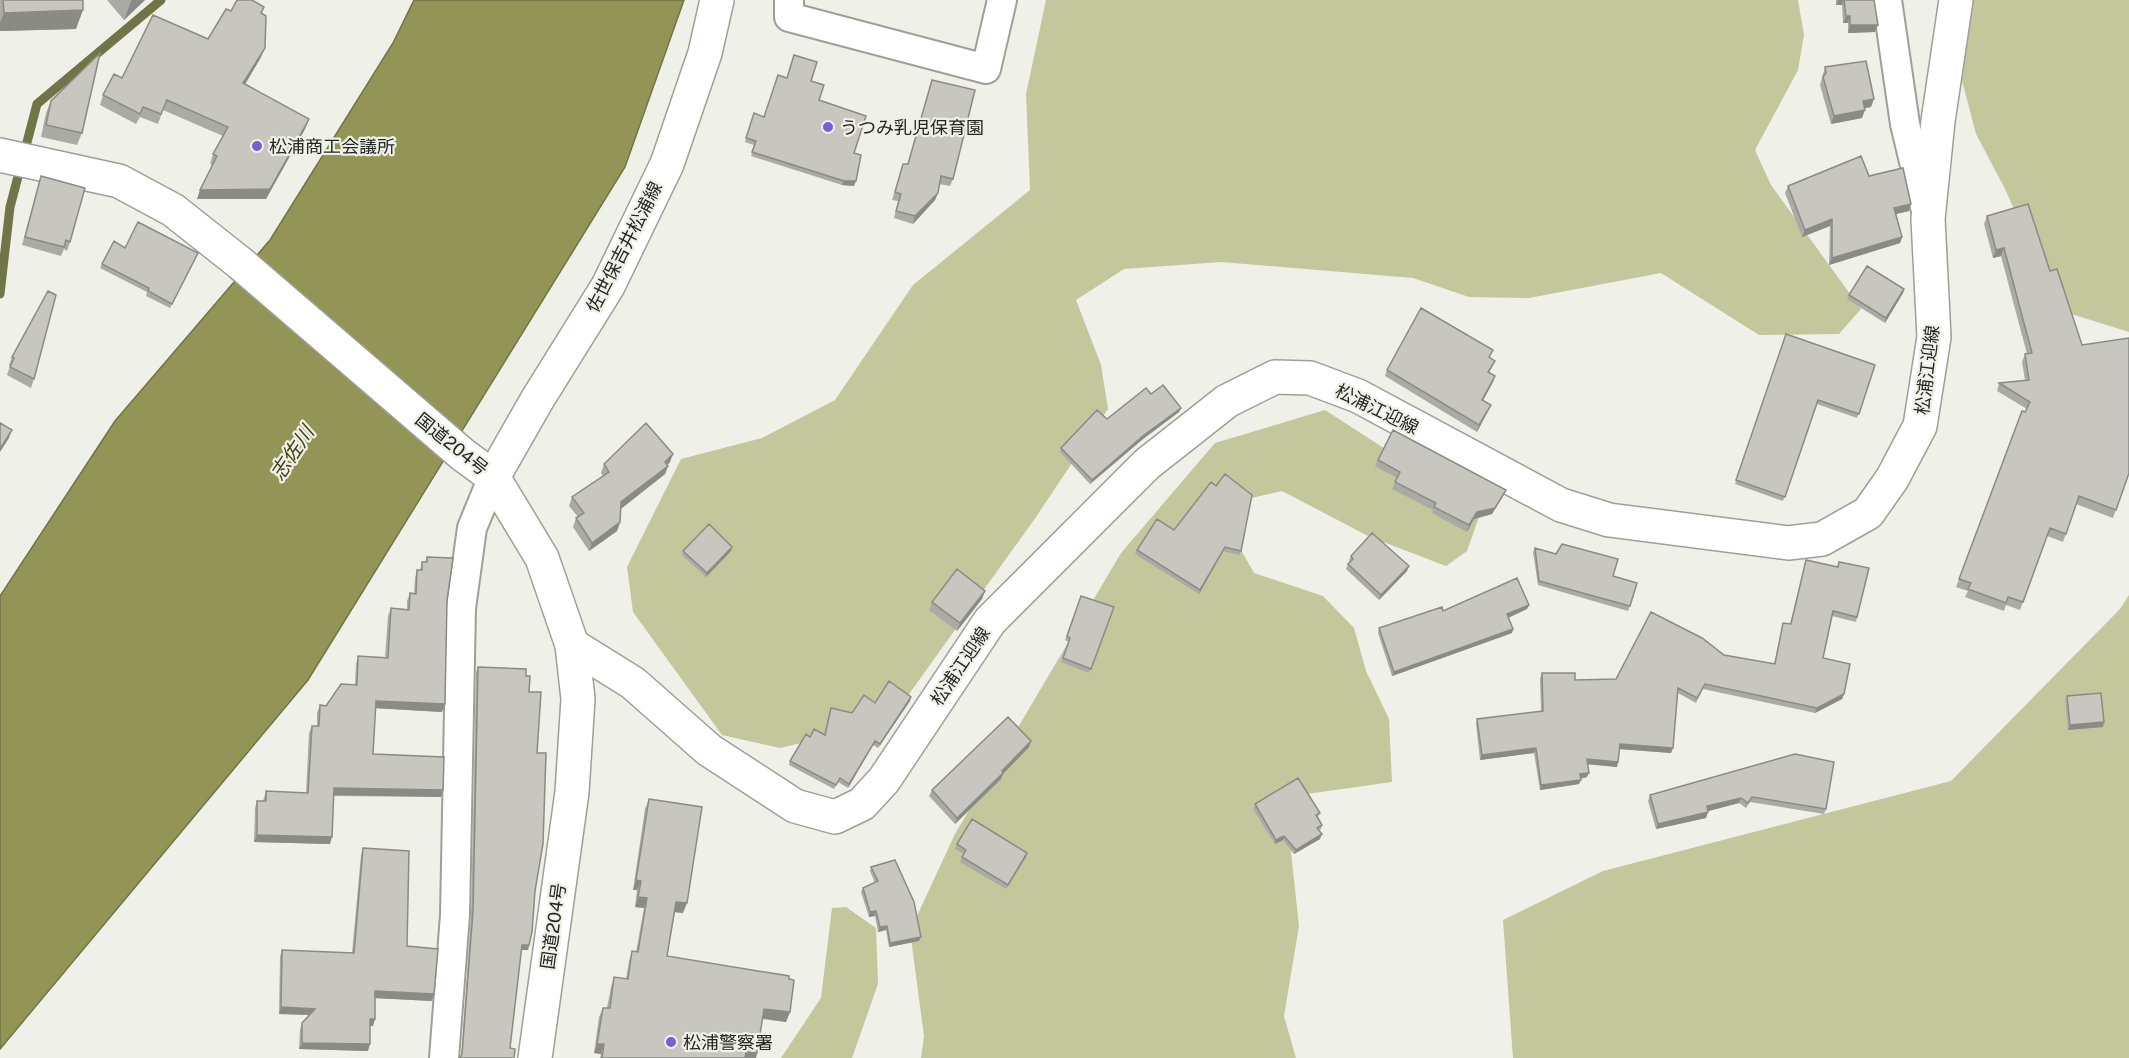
<svg xmlns="http://www.w3.org/2000/svg" width="2129" height="1058" viewBox="0 0 2129 1058" font-family="'Public Sans','Noto Sans JP',sans-serif">
<style>
.green{fill:#c3c79b}
.water{fill:#929556;stroke:#717447;stroke-width:1.5}
.lines{fill:none;stroke-linecap:round;stroke-linejoin:round}
.stream{stroke:#717447;stroke-width:9}
.minor-casing{stroke:#9f9f98;stroke-width:32}
.secondary-casing{stroke:#9f9f98;stroke-width:36}
.primary-casing{stroke:#9f9f98;stroke-width:36}
.trunk-casing{stroke:#9f9f98;stroke-width:36}
.minor{stroke:#fff;stroke-width:28}
.secondary{stroke:#fff;stroke-width:33}
.primary{stroke:#fff;stroke-width:33}
.trunk{stroke:#fff;stroke-width:33}
.wall{fill:#ababa5}
.shaded-wall{fill:#8b8b86}
.building{fill:#c7c7c0;stroke:#8b8b86;stroke-width:1.5}
.poi-dot{fill:#7b5dd7;stroke:#eff0e8;stroke-width:2}
.labels{text-anchor:middle;dominant-baseline:central;stroke-width:4.5;stroke-linejoin:round;paint-order:stroke}
.poi-label{font-size:18px;fill:#252623;stroke:#eff0e8;text-anchor:start}
.street-label{font-size:18px;fill:#252623;stroke:#eff0e8}
.water-label{font-size:20px;font-style:italic;fill:#3f410f;stroke:#eff0e8}
</style>
<rect width="100%" height="100%" fill="#eff0e8"/>
<path class="green" d="M 1046,0 L 1798,0 L 1804,35 L 1798,70 L 1755,150 L 1771,185 L 1861,309 L 1839,334 L 1759,335 L 1661,273 L 1529,298 L 1469,297 L 1413,278 L 1221,262 L 1124,269 L 1076,300 L 1101,365 L 1108,409 L 1036,517 L 889,722 L 780,748 L 722,735 L 633,612 L 627,567 L 681,459 L 762,438 L 835,400 L 913,285 L 1030,190 L 1026,94 Z
M 1941,0 L 2129,0 L 2129,332 L 2068,313 L 2046,279 L 2004,187 L 1976,134 Z
M 1325,410 L 1481,511 L 1467,551 L 1446,566 L 1370,537 L 1282,491 L 1243,500 L 1233,536 L 1254,573 L 1323,596 L 1354,628 L 1366,671 L 1389,719 L 1392,782 L 1285,797 L 1299,926 L 1284,1016 L 1296,1058 L 921,1058 L 924,1036 L 910,931 L 955,834 L 1121,553 L 1215,443 Z
M 2129,595 L 2129,1058 L 1513,1058 L 1503,920 L 1603,871 L 1951,781 L 2120,609 Z
M 846,907 L 876,928 L 878,984 L 852,1058 L 781,1058 L 821,998 L 832,908 Z"/>
<path class="water" d="M 414,0 L 684,0 L 625,167 L 308,680 L 0,1049 L 0,596 L 115,421 L 270,240 L 393,43 Z"/>
<g class="lines">
<path class="stream" d="M 0,294 L 10,207 L 37,104 L 161,0"/>
<g class="minor-casing">
<path id="minor" d="M 789,0 L 789,17 L 986,69 L 1002,0
M 1887,0 L 1905,124 L 1925,207
M 444,1058 L 455,915 L 461,608 L 472,528 L 493,477"/>
</g>
<g class="secondary-casing">
<path id="secondary" d="M 572,645 L 633,683 L 709,750 L 795,806 L 835,817 L 862,804 L 884,780 L 990,621 L 1147,464 L 1227,401 L 1275,377 L 1310,378 L 1358,396 L 1561,505 L 1609,520 L 1788,543 L 1822,539 L 1868,513 L 1892,479 L 1920,426 L 1934,337 L 1928,219 L 1938,121 L 1956,0"/>
</g>
<g class="primary-casing">
<path id="primary" d="M 493,477 L 537,400 L 608,286 L 667,164 L 705,53 L 717,0"/>
</g>
<g class="trunk-casing">
<path id="trunk" d="M 0,155 L 119,181 L 173,210 L 240,263 L 462,454 L 493,477 L 542,558 L 572,645 L 578,699 L 572,792 L 535,1058"/>
</g>
<use href="#minor" class="minor"/>
<use href="#secondary" class="secondary"/>
<use href="#primary" class="primary"/>
<use href="#trunk" class="trunk"/>
</g>
<path class="wall" d="M 0,0 L 83,0 L 76,29 L 0,31 Z
M 107,0 L 145,0 L 124,20 Z
M 1836,0 L 1874,0 L 1875,32 L 1848,33 L 1848,23 L 1843,23 L 1842,5 L 1836,5 Z
M 264,7 L 262,13 L 261,57 L 245,84 L 309,119 L 305,129 L 266,199 L 197,199 L 213,165 L 210,164 L 213,154 L 223,136 L 163,110 L 158,124 L 140,117 L 136,124 L 100,105 L 103,95 L 122,78 L 208,39 L 231,11 Z
M 1825,67 L 1871,107 L 1864,108 L 1862,118 L 1831,124 L 1820,85 Z
M 787,78 L 811,81 L 819,100 L 854,153 L 854,186 L 842,185 L 751,156 L 754,145 L 745,142 L 754,113 L 764,117 Z
M 932,80 L 953,179 L 950,186 L 939,184 L 938,193 L 935,200 L 913,224 L 894,218 L 898,201 L 892,200 L 903,164 L 908,164 Z
M 51,101 L 82,133 L 77,145 L 41,137 L 46,113 Z
M 41,176 L 70,242 L 67,251 L 64,249 L 61,256 L 22,245 Z
M 1869,176 L 1909,211 L 1896,214 L 1902,237 L 1900,243 L 1829,265 L 1830,226 L 1802,237 L 1785,193 L 1788,186 Z
M 1987,216 L 2050,271 L 2082,345 L 2129,473 L 2113,518 L 2076,504 L 2063,542 L 2047,536 L 2020,610 L 2006,605 L 2004,611 L 1965,597 L 1968,591 L 1956,587 L 2022,411 L 2025,412 L 2027,409 L 1997,391 L 1999,383 L 2025,380 L 2022,362 L 2025,354 L 2027,354 L 2001,256 L 1993,258 L 1984,224 Z
M 125,248 L 198,253 L 170,308 L 146,296 L 147,292 L 100,268 L 102,264 Z
M 1904,289 L 1903,293 L 1885,323 L 1847,299 L 1849,295 Z
M 56,295 L 34,379 L 31,388 L 7,375 L 10,366 L 9,365 L 12,357 Z
M 1786,334 L 1875,365 L 1857,418 L 1817,404 L 1783,501 L 1735,484 Z
M 1490,358 L 1495,361 L 1489,373 L 1493,382 L 1483,400 L 1491,405 L 1488,411 L 1477,432 L 1385,376 L 1387,370 Z
M 1151,394 L 1181,408 L 1179,412 L 1143,439 L 1090,484 L 1060,452 L 1061,448 L 1107,419 Z
M 1378,460 L 1506,490 L 1503,496 L 1492,514 L 1474,519 L 1467,532 L 1432,513 L 1433,510 L 1392,489 L 1397,478 L 1375,466 Z
M 670,462 L 667,465 L 668,466 L 665,474 L 621,509 L 620,522 L 617,531 L 589,551 L 573,527 L 576,518 L 578,517 L 569,506 L 572,497 L 603,476 L 601,473 L 604,464 Z
M 1174,530 L 1241,551 L 1239,555 L 1223,551 L 1199,594 L 1135,554 L 1137,550 Z
M 1535,548 L 1556,554 L 1613,576 L 1637,583 L 1628,611 L 1538,585 L 1533,552 Z
M 683,551 L 731,551 L 706,577 L 682,555 Z
M 1351,556 L 1407,571 L 1379,600 L 1346,569 L 1348,564 L 1350,562 L 1349,560 Z
M 427,557 L 447,600 L 442,712 L 375,708 L 373,754 L 443,790 L 441,797 L 334,796 L 330,844 L 254,842 L 255,808 L 257,801 L 263,801 L 266,791 L 306,793 L 309,733 L 312,726 L 317,726 L 317,713 L 320,705 L 326,706 L 355,685 L 356,664 L 358,656 L 385,657 L 388,616 L 391,608 L 407,609 L 407,601 L 410,593 L 414,594 L 415,578 L 417,570 L 420,570 L 422,562 L 425,562 Z
M 1806,560 L 1837,567 L 1839,562 L 1857,617 L 1856,622 L 1832,616 L 1823,658 L 1844,694 L 1842,699 L 1815,713 L 1703,689 L 1696,703 L 1678,693 L 1671,753 L 1620,749 L 1617,767 L 1588,764 L 1587,777 L 1580,779 L 1579,784 L 1540,790 L 1534,753 L 1480,760 L 1476,724 L 1477,719 L 1541,711 L 1540,678 L 1542,673 L 1575,680 L 1616,679 L 1724,655 L 1774,664 L 1782,628 L 1783,623 L 1790,624 Z
M 985,591 L 982,599 L 957,631 L 929,610 L 932,602 Z
M 1081,596 L 1114,607 L 1089,673 L 1061,662 L 1069,642 L 1065,640 Z
M 1529,605 L 1527,609 L 1508,617 L 1513,629 L 1512,633 L 1392,676 L 1378,633 L 1379,628 L 1443,611 Z
M 478,667 L 526,676 L 537,753 L 535,891 L 529,945 L 528,950 L 521,950 L 510,1048 L 461,1057 L 471,916 L 476,672 Z
M 2067,696 L 2103,727 L 2068,730 L 2065,700 Z
M 911,697 L 910,701 L 878,748 L 873,745 L 848,788 L 838,782 L 834,789 L 789,765 L 790,761 L 810,737 L 824,735 L 831,708 L 852,713 L 875,703 Z
M 1029,747 L 1003,774 L 1001,779 L 955,824 L 929,796 L 932,790 Z
M 1795,754 L 1826,809 L 1824,814 L 1750,802 L 1746,808 L 1739,803 L 1707,811 L 1706,818 L 1656,829 L 1648,801 L 1650,795 Z
M 649,799 L 683,913 L 675,912 L 667,956 L 789,979 L 790,1012 L 786,1022 L 762,1019 L 756,1058 L 600,1058 L 601,1054 L 594,1053 L 599,1017 L 603,1008 L 607,1008 L 611,987 L 614,977 L 626,979 L 629,961 L 632,951 L 636,952 L 644,908 L 635,907 L 637,890 L 633,890 L 645,809 Z
M 1255,804 L 1320,813 L 1318,817 L 1322,825 L 1321,829 L 1319,830 L 1320,839 L 1294,854 L 1283,840 L 1275,844 L 1253,809 Z
M 957,844 L 1027,853 L 1026,857 L 1006,889 L 960,862 L 964,854 L 955,849 Z
M 363,848 L 432,1001 L 375,998 L 375,1019 L 373,1026 L 370,1026 L 368,1051 L 299,1049 L 300,1029 L 302,1023 L 309,1015 L 279,1014 L 280,957 L 282,950 L 352,953 L 361,855 Z
M 871,867 L 919,941 L 889,947 L 886,930 L 878,932 L 875,916 L 869,917 L 861,892 L 863,888 L 875,883 L 870,871 Z"/>
<path class="shaded-wall" d="M 132,0 L 145,0 L 124,20 L 131,1 Z
M 1838,0 L 1843,0 L 1842,5 L 1836,5 Z
M 83,10 L 76,29 L 0,31 L 0,23 L 4,13 Z
M 1846,16 L 1850,16 L 1848,23 L 1843,23 Z
M 1850,25 L 1878,25 L 1875,32 L 1848,33 Z
M 265,48 L 261,57 L 240,93 L 243,83 Z
M 1874,99 L 1871,107 L 1860,109 L 1863,101 Z
M 1865,110 L 1862,118 L 1831,124 L 1834,116 Z
M 309,119 L 305,129 L 266,199 L 197,199 L 200,190 Z
M 844,181 L 856,181 L 854,186 L 842,185 Z
M 938,193 L 935,200 L 913,224 L 915,216 Z
M 1911,204 L 1909,211 L 1892,215 L 1894,208 Z
M 1832,219 L 1830,226 L 1802,237 L 1805,230 Z
M 1902,237 L 1900,243 L 1829,265 L 1832,258 Z
M 2004,248 L 2001,256 L 1993,258 L 1996,250 Z
M 1904,289 L 1903,293 L 1885,323 L 1886,318 Z
M 1495,376 L 1493,382 L 1480,406 L 1482,400 Z
M 1491,405 L 1488,411 L 1477,432 L 1479,425 Z
M 1181,408 L 1179,412 L 1143,439 L 1090,484 L 1092,480 L 1144,435 Z
M 12,430 L 9,438 L 0,452 L 0,449 Z
M 673,454 L 670,462 L 662,470 L 665,462 Z
M 668,466 L 665,474 L 618,511 L 621,502 Z
M 1506,490 L 1503,496 L 1492,514 L 1474,519 L 1467,532 L 1469,525 L 1477,512 Z
M 620,522 L 617,531 L 589,551 L 592,543 Z
M 732,547 L 731,551 L 706,577 L 707,573 Z
M 1225,547 L 1223,551 L 1199,594 L 1200,590 Z
M 1409,566 L 1407,571 L 1379,600 L 1381,595 Z
M 985,591 L 982,599 L 957,631 L 960,623 Z
M 1529,605 L 1527,609 L 1506,619 L 1507,614 Z
M 1513,629 L 1512,633 L 1392,676 L 1394,672 Z
M 1844,694 L 1842,699 L 1815,713 L 1817,708 Z
M 911,697 L 910,701 L 878,748 L 880,744 Z
M 376,701 L 445,704 L 442,712 L 373,708 Z
M 2104,722 L 2103,727 L 2068,730 L 2070,725 Z
M 875,741 L 873,745 L 848,788 L 849,784 Z
M 1031,741 L 1029,747 L 1003,774 L 1001,779 L 955,824 L 957,818 Z
M 1620,744 L 1673,748 L 1671,753 L 1618,749 Z
M 1536,748 L 1534,753 L 1480,760 L 1482,755 Z
M 1587,759 L 1618,762 L 1617,767 L 1585,764 Z
M 1589,773 L 1587,777 L 1578,779 L 1580,774 Z
M 1581,780 L 1579,784 L 1540,790 L 1541,785 Z
M 334,788 L 443,790 L 441,797 L 331,795 Z
M 1741,798 L 1739,803 L 1705,812 L 1707,806 Z
M 1708,812 L 1706,818 L 1656,829 L 1658,824 Z
M 1322,834 L 1320,839 L 1294,854 L 1296,850 Z
M 257,835 L 332,837 L 330,844 L 254,842 Z
M 1284,836 L 1283,840 L 1275,844 L 1276,840 Z
M 1027,853 L 1026,857 L 1006,889 L 1008,885 Z
M 636,880 L 641,881 L 637,890 L 633,890 Z
M 638,897 L 647,898 L 644,908 L 635,907 Z
M 676,902 L 687,903 L 683,913 L 673,912 Z
M 876,911 L 875,916 L 869,917 L 870,912 Z
M 887,926 L 886,930 L 878,932 L 880,927 Z
M 921,937 L 919,941 L 889,947 L 890,943 Z
M 522,945 L 529,945 L 528,950 L 520,950 Z
M 375,991 L 434,994 L 432,1001 L 373,998 Z
M 281,1007 L 315,1009 L 313,1015 L 279,1014 Z
M 764,1009 L 790,1012 L 786,1022 L 760,1018 Z
M 370,1019 L 375,1019 L 373,1026 L 368,1026 Z
M 302,1043 L 370,1044 L 368,1051 L 299,1049 Z
M 597,1044 L 604,1044 L 601,1054 L 594,1053 Z
M 746,1052 L 757,1053 L 756,1058 L 744,1058 Z"/>
<path class="building" d="M 3,0 L 83,0 L 83,10 L 4,13 Z
M 237,0 L 252,0 L 264,7 L 261,13 L 266,16 L 265,48 L 243,83 L 309,119 L 270,189 L 200,190 L 217,156 L 213,154 L 228,127 L 167,100 L 161,114 L 143,107 L 140,114 L 103,95 L 114,74 L 122,78 L 153,15 L 208,39 L 226,9 L 231,11 Z
M 1844,0 L 1874,0 L 1878,25 L 1850,25 L 1850,16 L 1846,16 Z
M 100,53 L 82,133 L 46,125 L 51,101 Z
M 794,55 L 817,62 L 811,81 L 824,85 L 819,100 L 866,116 L 854,153 L 861,155 L 856,181 L 844,181 L 752,152 L 756,141 L 746,138 L 754,113 L 764,117 L 778,75 L 787,78 Z
M 1866,61 L 1874,99 L 1863,101 L 1865,110 L 1834,116 L 1823,77 L 1826,73 L 1825,67 Z
M 932,80 L 975,90 L 953,179 L 941,176 L 938,193 L 915,216 L 896,211 L 901,194 L 895,192 L 903,164 L 908,164 Z
M 1861,156 L 1869,176 L 1903,168 L 1911,204 L 1894,208 L 1902,237 L 1832,258 L 1832,219 L 1805,230 L 1788,186 Z
M 41,176 L 85,188 L 70,242 L 66,240 L 64,247 L 25,237 Z
M 2028,204 L 2050,271 L 2057,269 L 2082,345 L 2129,338 L 2129,473 L 2116,510 L 2079,496 L 2066,534 L 2050,528 L 2023,602 L 2008,597 L 2006,603 L 1968,589 L 1971,583 L 1959,579 L 2022,411 L 2025,412 L 2030,402 L 1999,383 L 2029,380 L 2025,354 L 2032,353 L 2004,248 L 1996,250 L 1987,216 Z
M 138,222 L 198,253 L 172,304 L 148,291 L 149,288 L 102,264 L 114,241 L 125,248 Z
M 1867,266 L 1904,289 L 1886,318 L 1849,295 Z
M 48,291 L 56,295 L 34,379 L 10,367 L 14,358 L 12,357 Z
M 1421,308 L 1493,350 L 1489,357 L 1495,361 L 1488,372 L 1495,376 L 1482,400 L 1491,405 L 1479,425 L 1387,370 Z
M 1786,334 L 1875,365 L 1859,414 L 1818,400 L 1785,497 L 1736,480 Z
M 1163,385 L 1181,408 L 1144,435 L 1092,480 L 1061,448 L 1097,410 L 1107,419 L 1146,388 L 1151,394 Z
M 0,423 L 12,430 L 0,449 Z
M 646,423 L 673,454 L 665,462 L 668,466 L 621,502 L 620,522 L 592,543 L 576,518 L 584,513 L 572,497 L 609,472 L 604,464 Z
M 1393,430 L 1506,490 L 1495,508 L 1477,512 L 1469,525 L 1434,507 L 1436,503 L 1395,482 L 1400,472 L 1378,460 Z
M 1225,474 L 1252,495 L 1241,551 L 1225,547 L 1200,590 L 1137,550 L 1157,519 L 1174,530 L 1211,482 L 1216,486 Z
M 709,524 L 732,547 L 707,573 L 683,551 Z
M 1372,533 L 1409,566 L 1381,595 L 1348,564 L 1353,559 L 1351,556 Z
M 1562,544 L 1618,559 L 1613,576 L 1637,583 L 1630,606 L 1539,581 L 1535,548 L 1556,554 Z
M 427,557 L 453,558 L 447,600 L 445,704 L 376,701 L 373,754 L 444,757 L 443,790 L 334,788 L 332,837 L 257,835 L 257,801 L 266,801 L 266,791 L 308,793 L 312,726 L 319,726 L 320,705 L 326,706 L 341,684 L 357,685 L 358,656 L 388,658 L 391,608 L 409,610 L 410,593 L 416,594 L 417,570 L 422,570 L 422,562 L 427,562 Z
M 1806,560 L 1838,567 L 1839,562 L 1869,568 L 1857,617 L 1833,611 L 1823,658 L 1850,664 L 1844,694 L 1817,708 L 1705,684 L 1697,698 L 1678,688 L 1673,748 L 1620,744 L 1618,762 L 1587,759 L 1589,773 L 1580,774 L 1581,780 L 1541,785 L 1536,748 L 1482,755 L 1477,719 L 1543,711 L 1542,673 L 1575,673 L 1575,680 L 1616,679 L 1651,612 L 1702,638 L 1724,655 L 1775,664 L 1783,623 L 1791,624 Z
M 957,569 L 985,591 L 960,623 L 932,602 Z
M 1517,578 L 1529,605 L 1507,614 L 1513,629 L 1394,672 L 1379,628 L 1442,607 L 1443,611 Z
M 1081,596 L 1114,607 L 1091,669 L 1063,658 L 1070,638 L 1067,636 Z
M 478,667 L 526,669 L 526,676 L 530,676 L 529,692 L 541,692 L 537,753 L 546,753 L 543,844 L 535,891 L 532,932 L 529,945 L 522,945 L 510,1048 L 515,1049 L 514,1058 L 460,1058 L 462,1054 L 473,911 Z
M 889,681 L 911,697 L 880,744 L 875,741 L 849,784 L 840,778 L 836,785 L 790,761 L 806,734 L 810,737 L 814,729 L 825,735 L 831,708 L 852,713 L 864,695 L 875,703 Z
M 2101,693 L 2104,722 L 2070,725 L 2067,696 Z
M 1008,717 L 1031,741 L 1002,771 L 1003,773 L 957,818 L 932,790 Z
M 1795,754 L 1834,762 L 1826,809 L 1752,797 L 1748,803 L 1741,798 L 1707,806 L 1708,812 L 1658,824 L 1650,795 Z
M 1298,778 L 1320,813 L 1316,815 L 1322,825 L 1317,828 L 1322,834 L 1296,850 L 1284,836 L 1276,840 L 1255,804 Z
M 649,799 L 702,807 L 687,903 L 676,902 L 667,956 L 789,976 L 789,979 L 794,980 L 790,1012 L 764,1009 L 757,1053 L 746,1052 L 745,1058 L 602,1058 L 604,1044 L 597,1044 L 603,1008 L 610,1008 L 614,977 L 628,979 L 632,951 L 638,952 L 647,898 L 638,897 L 641,881 L 636,880 Z
M 972,819 L 1027,853 L 1008,885 L 962,857 L 966,850 L 957,844 Z
M 363,848 L 409,851 L 407,946 L 438,949 L 434,994 L 375,991 L 375,1019 L 370,1019 L 370,1044 L 302,1043 L 302,1023 L 315,1009 L 281,1007 L 282,950 L 354,953 Z
M 895,860 L 914,902 L 921,937 L 890,943 L 887,926 L 880,927 L 876,911 L 870,912 L 863,888 L 878,881 L 871,867 Z"/>
<g class="poi-dot">
<circle cx="828" cy="127" r="6"/>
<circle cx="257" cy="146" r="6"/>
<circle cx="671" cy="1042" r="6"/>
</g>
<g class="labels">
<g class="poi-label">
<text x="840" y="127">うつみ乳児保育園</text>
<text x="269" y="146">松浦商工会議所</text>
<text x="683" y="1042">松浦警察署</text>
</g>
<g class="street-label">
<text transform="translate(624 247) rotate(-63)">佐世保吉井松浦線</text>
<text transform="translate(1927 370) rotate(-83)">松浦江迎線</text>
<text transform="translate(1377 409) rotate(26)">松浦江迎線</text>
<text transform="translate(452 444) rotate(39)">国道204号</text>
<text transform="translate(960 666) rotate(-56)">松浦江迎線</text>
<text transform="translate(553 926) rotate(-82)">国道204号</text>
</g>
<g class="water-label">
<text transform="translate(292 453) rotate(-56)">志佐川</text>
</g>
</g>
</svg>
